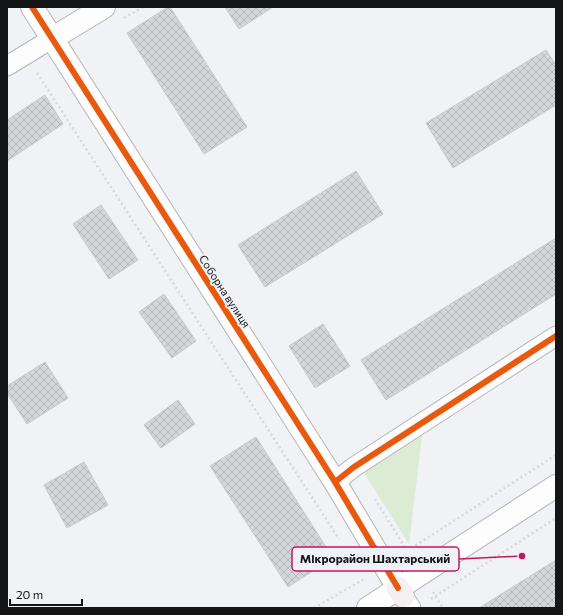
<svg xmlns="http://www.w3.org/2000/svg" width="563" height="615" viewBox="0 0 563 615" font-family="Commissioner,sans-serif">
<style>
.grass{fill:#dbebd4}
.building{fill:url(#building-cross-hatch);stroke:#c7c8cb}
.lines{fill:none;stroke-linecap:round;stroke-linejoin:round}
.minor-casing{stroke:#b4b5b7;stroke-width:21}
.tertiary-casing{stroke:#b4b5b7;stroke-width:24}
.secondary-casing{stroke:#b4b5b7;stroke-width:24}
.path{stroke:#d6d7d7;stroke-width:2.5;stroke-dasharray:2 3;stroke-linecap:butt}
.minor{stroke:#fdfdfe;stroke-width:19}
.tertiary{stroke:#fdfdfe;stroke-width:22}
.secondary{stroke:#f4f0f2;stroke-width:22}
.cycleway-casing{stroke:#eef2f7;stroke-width:8}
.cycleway{stroke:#e8590c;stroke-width:6}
.labels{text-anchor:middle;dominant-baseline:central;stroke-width:4;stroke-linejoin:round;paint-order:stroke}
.street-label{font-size:11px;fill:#141517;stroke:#eef2f7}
.leader{fill:none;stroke:#c2185b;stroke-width:1.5}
.callout-dot{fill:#c2185b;stroke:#eef2f7;stroke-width:1.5}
.callout{fill:#eef2f7;stroke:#c2185b;stroke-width:1.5}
.callout-label{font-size:12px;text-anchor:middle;font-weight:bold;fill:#141517}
</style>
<defs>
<pattern id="building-cross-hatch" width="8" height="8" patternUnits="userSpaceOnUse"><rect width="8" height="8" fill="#d5d6d9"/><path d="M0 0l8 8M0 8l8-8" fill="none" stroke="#b6b7ba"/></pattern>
</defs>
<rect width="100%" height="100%" fill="#f0f2f5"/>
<path class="grass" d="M 423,428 L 409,544 L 361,468 Z"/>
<path class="building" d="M 168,7 L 170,7 L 247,127 L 204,154 L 127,33 Z
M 225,7 L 273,7 L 239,29 Z
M 546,50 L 556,65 L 556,105 L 453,168 L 426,123 Z
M 45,95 L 63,124 L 7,161 L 7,120 Z
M 356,171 L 383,214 L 265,287 L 238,245 Z
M 101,205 L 138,260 L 109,279 L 73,224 Z
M 556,238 L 556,294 L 386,400 L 361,360 Z
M 164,294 L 196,341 L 172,358 L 139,312 Z
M 323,324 L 350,366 L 315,388 L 289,346 Z
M 45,362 L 68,398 L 27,424 L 7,393 L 7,386 Z
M 178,400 L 195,424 L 161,448 L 144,425 Z
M 256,437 L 333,558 L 288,587 L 210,466 Z
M 84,462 L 108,505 L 67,528 L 44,485 Z
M 556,560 L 556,608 L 479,608 Z"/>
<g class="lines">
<g class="minor-casing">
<path id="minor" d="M 7,66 L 53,38
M 335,482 L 354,467 L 556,336
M 403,596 L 411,608"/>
</g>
<g class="tertiary-casing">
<path id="tertiary" d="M 32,7 L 335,482 L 398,588
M 53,38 L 104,7
M 368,608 L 556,486"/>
</g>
<g class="secondary-casing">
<path id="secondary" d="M 398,588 L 403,596"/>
</g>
<path class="path" d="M 124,18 L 143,7
M 37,73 L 339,539
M 375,499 L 409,554
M 407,551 L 556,455
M 433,592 L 443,608
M 431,599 L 556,518
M 314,608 L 366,578"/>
<use href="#minor" class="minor"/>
<use href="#tertiary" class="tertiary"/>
<use href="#secondary" class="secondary"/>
<g class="cycleway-casing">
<path id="cycleway" d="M 32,7 L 335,482 L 398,588
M 335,482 L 354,467 L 556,336"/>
</g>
<use href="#cycleway" class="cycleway"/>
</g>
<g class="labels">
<g class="street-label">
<text transform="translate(225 291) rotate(57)">Соборна вулиця</text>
</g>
</g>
<path class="leader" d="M522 556L459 559"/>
<circle class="callout-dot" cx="522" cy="556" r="4"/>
<rect class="callout" x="292" y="547" width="167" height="24" rx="4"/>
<g class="callout-label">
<text x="375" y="563">Мікрорайон Шахтарський</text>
</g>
<rect width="563" height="615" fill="none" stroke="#141517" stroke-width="16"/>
<path d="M10 599v6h72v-6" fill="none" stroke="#141517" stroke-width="2"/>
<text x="16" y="599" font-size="12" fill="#141517" stroke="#eef2f7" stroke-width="3" paint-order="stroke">20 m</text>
</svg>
